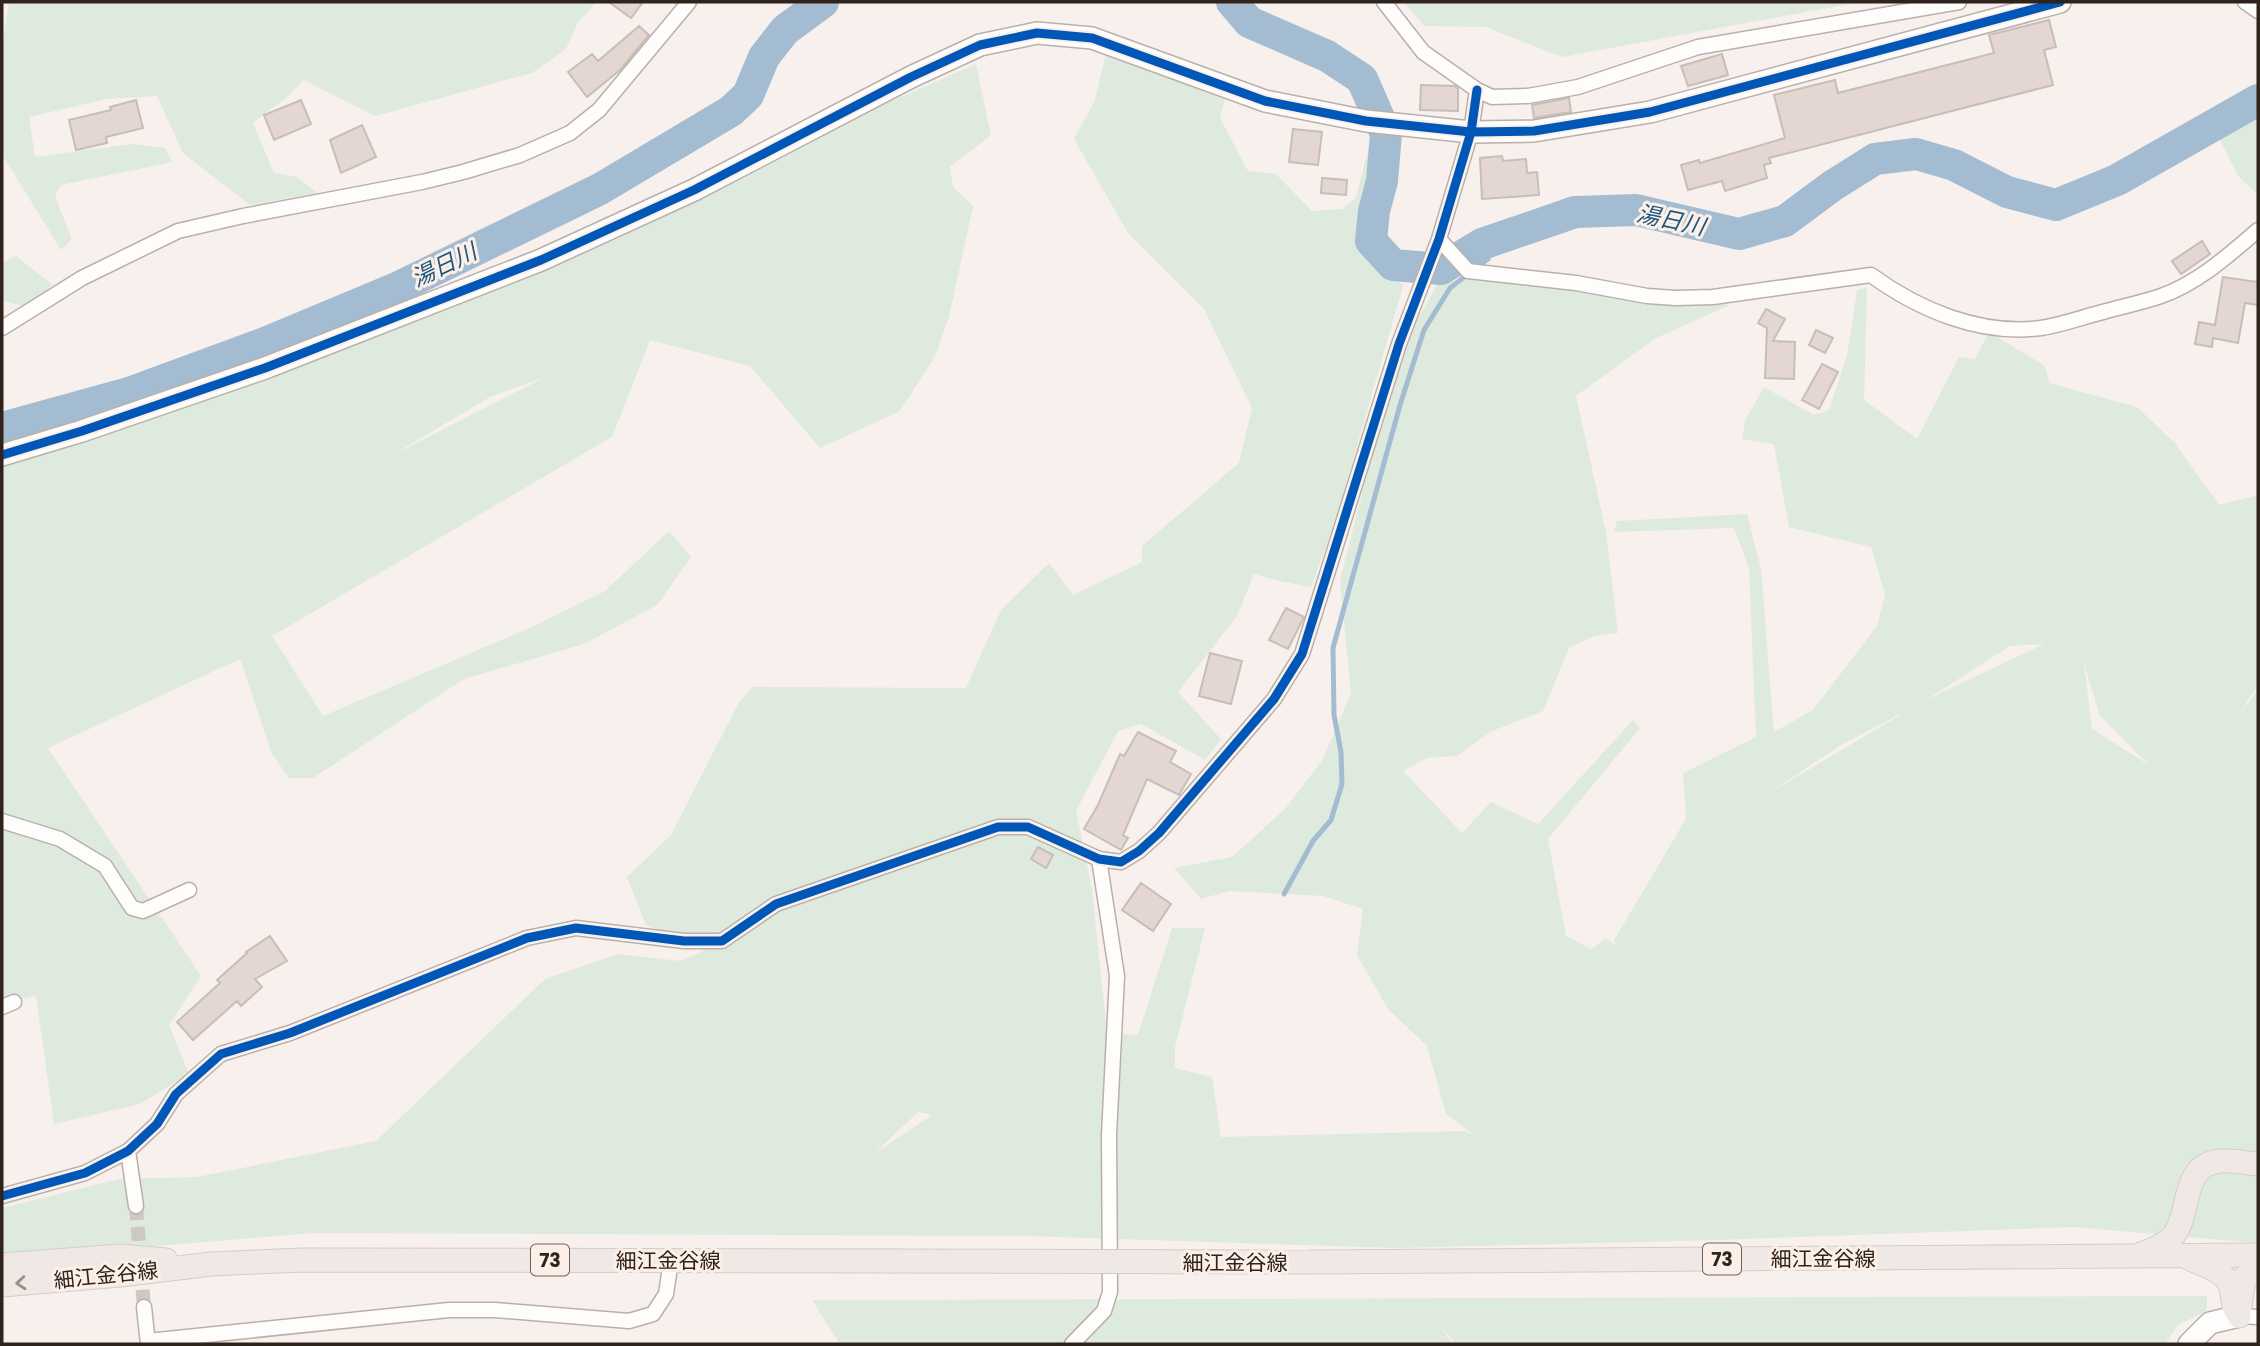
<svg xmlns="http://www.w3.org/2000/svg" width="2260" height="1346" viewBox="0 0 2260 1346" font-family="Poppins,'Noto Sans JP',sans-serif">
<style>
.green{fill:#dfeadf;fill-rule:evenodd}
.lines{fill:none;stroke-linecap:round;stroke-linejoin:round}
.stream{stroke:#a4bcd1;stroke-width:5}
.river{stroke:#a4bcd1;stroke-width:32}
.building{fill:#e4d7d2;stroke:#c7bdb9;stroke-width:2}
.street-tunnel{stroke:#cfc7c2;stroke-width:14;stroke-dasharray:14 7;stroke-linecap:butt}
.street-casing{stroke:#b9b0ab;stroke-width:17}
.secondary-casing{stroke:#b9b0ab;stroke-width:24}
.primary-casing{stroke:#d2cdca;stroke-width:25}
.street{stroke:#fefdfc;stroke-width:14}
.secondary{stroke:#fefdfc;stroke-width:21}
.primary{stroke:#f0e8e4;stroke-width:23}
.primary-bridge-casing{stroke:#d2cdca;stroke-width:25;stroke-linecap:butt}
.primary-bridge{stroke:#f0e8e4;stroke-width:23}
.cycleway-casing{stroke:#fcefe7;stroke-width:13}
.cycleway{stroke:#0057b8;stroke-width:9}
.oneway{stroke:#998f8a}
.labels{text-anchor:middle;dominant-baseline:central;stroke-width:6;stroke-linejoin:round;paint-order:stroke}
.shield{fill:#fcefe7;stroke:#6c6059;stroke-width:2}
.shield-label{font-size:19px;font-weight:bold;fill:#2f231c}
.street-label{font-size:21px;fill:#2f231c;stroke:#fcefe7}
.water-label{font-size:23px;font-style:italic;fill:#1b5882;stroke:#fcefe7}
</style>
<rect width="100%" height="100%" fill="#f7f0ec"/>
<path class="green" d="M 9,2 L 597,2 L 578,22 L 566,49 L 532,73 L 375,116 L 304,80 L 286,98 L 253,123 L 274,173 L 297,177 L 317,193 L 250,205 L 183,153 L 157,96 L 107,99 L 29,117 L 35,157 L 132,144 L 165,148 L 172,162 L 61,185 L 55,197 L 72,239 L 61,250 L 8,164 L 2,157 L 2,45 Z
M 1403,2 L 1860,2 L 1562,57 L 1486,27 L 1425,26 Z
M 1106,53 L 1225,100 L 1220,118 L 1248,171 L 1276,174 L 1312,211 L 1343,209 L 1356,197 L 1370,143 L 1377,160 L 1368,246 L 1403,286 L 1335,522 L 1311,587 L 1279,581 L 1254,574 L 1237,616 L 1178,692 L 1221,739 L 1205,760 L 1141,724 L 1118,731 L 1076,811 L 1092,889 L 1107,1033 L 1138,1035 L 1172,928 L 1205,928 L 1175,1047 L 1175,1068 L 1212,1077 L 1221,1137 L 1465,1131 L 1474,1135 L 1446,1114 L 1427,1046 L 1388,1009 L 1357,955 L 1363,909 L 1323,896 L 1229,891 L 1201,899 L 1174,868 L 1232,857 L 1285,809 L 1323,759 L 1351,693 L 1340,581 L 1396,358 L 1438,283 L 1498,275 L 1687,298 L 1730,305 L 1656,338 L 1576,396 L 1606,532 L 1618,633 L 1594,636 L 1569,648 L 1543,711 L 1492,731 L 1457,756 L 1427,758 L 1403,771 L 1462,833 L 1491,802 L 1538,824 L 1633,720 L 1640,728 L 1548,839 L 1566,936 L 1591,949 L 1606,938 L 1617,946 L 1614,940 L 1686,819 L 1683,773 L 1756,737 L 1749,568 L 1734,528 L 1614,532 L 1617,521 L 1747,514 L 1761,569 L 1774,732 L 1813,710 L 1877,626 L 1885,594 L 1871,547 L 1789,527 L 1774,444 L 1742,439 L 1745,421 L 1764,387 L 1814,415 L 1829,410 L 1847,356 L 1857,290 L 1867,287 L 1864,400 L 1917,439 L 1959,357 L 1975,359 L 1989,332 L 2045,366 L 2049,383 L 2137,407 L 2175,443 L 2219,505 L 2258,495 L 2258,685 L 2239,714 L 2258,691 L 2258,1243 L 2073,1227 L 1719,1240 L 1395,1248 L 1026,1236 L 313,1233 L 2,1259 L 2,1208 L 119,1179 L 197,1177 L 376,1141 L 545,979 L 618,954 L 681,961 L 705,950 L 646,925 L 627,877 L 671,835 L 738,704 L 752,687 L 966,688 L 1001,610 L 1049,563 L 1073,595 L 1142,562 L 1142,546 L 1239,463 L 1252,408 L 1204,309 L 1128,233 L 1074,139 L 1095,100 ZM 2042,644 L 2042,645 L 1926,700 L 2010,646 ZM 2084,663 L 2100,716 L 2149,765 L 2092,729 ZM 1902,713 L 1902,714 L 1769,793 L 1841,745 ZM 918,1112 L 932,1115 L 878,1151 L 878,1150 Z
M 976,64 L 991,135 L 950,167 L 953,187 L 973,206 L 949,317 L 935,356 L 900,411 L 820,448 L 750,366 L 650,340 L 612,437 L 272,636 L 323,716 L 532,627 L 605,591 L 669,531 L 691,557 L 657,605 L 584,644 L 464,679 L 313,778 L 289,778 L 272,754 L 240,659 L 48,748 L 201,976 L 169,1025 L 189,1074 L 140,1104 L 54,1124 L 36,996 L 2,1003 L 2,464 L 375,335 L 718,191 L 808,138 ZM 545,377 L 397,453 L 396,453 L 490,397 Z
M 2258,109 L 2258,195 L 2238,176 L 2216,132 Z
M 16,256 L 52,284 L 29,308 L 2,300 L 2,263 Z
M 2207,1296 L 2207,1311 L 2178,1325 L 2165,1344 L 1456,1344 L 1440,1326 L 1453,1344 L 840,1344 L 812,1300 Z"/>
<g class="lines">
<path class="stream" d="M 1476,268 L 1488,259 L 1482,244
M 1284,894 L 1313,841 L 1331,820 L 1342,784 L 1341,752 L 1334,715 L 1333,648 L 1400,405 L 1424,330 L 1450,288 L 1468,274"/>
<path class="river" d="M 1232,2 L 1249,22 L 1327,56 L 1362,79 L 1386,134 L 1382,181 L 1374,211 L 1371,241 L 1393,265 L 1441,269 L 1482,244 L 1575,212 L 1636,210 L 1739,234 L 1785,221 L 1832,186 L 1875,159 L 1916,154 L 1954,165 L 2007,192 L 2056,205 L 2117,180 L 2258,100
M 2,428 L 129,393 L 265,343 L 399,287 L 600,189 L 731,111 L 748,95 L 764,57 L 785,30 L 823,2"/>
</g>
<path class="building" d="M 609,2 L 643,2 L 631,18 Z
M 2049,20 L 2056,47 L 2044,50 L 2053,85 L 1769,158 L 1771,163 L 1764,165 L 1767,178 L 1725,191 L 1722,181 L 1688,190 L 1681,165 L 1699,160 L 1700,163 L 1785,138 L 1774,95 L 1835,80 L 1838,93 L 1994,53 L 1989,35 Z
M 639,26 L 649,35 L 620,70 L 587,97 L 568,72 L 592,54 L 598,61 Z
M 1722,54 L 1728,75 L 1688,86 L 1681,66 Z
M 1421,85 L 1455,86 L 1458,89 L 1458,111 L 1420,110 Z
M 1569,98 L 1571,112 L 1534,118 L 1532,105 Z
M 136,100 L 143,128 L 106,137 L 107,143 L 76,150 L 69,120 L 111,110 L 110,107 Z
M 301,100 L 311,124 L 274,140 L 264,115 Z
M 362,125 L 376,157 L 341,173 L 330,140 Z
M 1293,129 L 1322,132 L 1318,165 L 1289,162 Z
M 1502,156 L 1503,161 L 1526,159 L 1527,173 L 1537,172 L 1539,195 L 1482,199 L 1480,158 Z
M 1322,178 L 1347,180 L 1346,195 L 1321,193 Z
M 2202,241 L 2210,254 L 2181,274 L 2172,261 Z
M 2223,277 L 2258,282 L 2258,305 L 2245,303 L 2238,343 L 2213,338 L 2212,347 L 2195,344 L 2199,322 L 2215,325 Z
M 1766,309 L 1785,319 L 1773,341 L 1795,342 L 1794,379 L 1765,378 L 1767,328 L 1758,323 Z
M 1816,330 L 1833,338 L 1825,353 L 1809,345 Z
M 1822,364 L 1838,372 L 1819,409 L 1802,400 Z
M 1286,608 L 1304,617 L 1288,649 L 1269,640 Z
M 1210,653 L 1242,661 L 1231,704 L 1199,696 Z
M 1138,732 L 1176,751 L 1170,762 L 1191,774 L 1179,795 L 1147,779 L 1123,835 L 1128,838 L 1121,850 L 1084,829 L 1098,805 L 1120,754 L 1124,756 Z
M 1038,847 L 1053,855 L 1046,868 L 1031,859 Z
M 1141,883 L 1171,904 L 1153,931 L 1122,910 Z
M 270,936 L 287,961 L 255,979 L 262,987 L 241,1006 L 237,1001 L 193,1040 L 177,1022 L 220,983 L 217,980 L 247,953 L 246,952 Z"/>
<g class="lines">
<path class="street-tunnel" d="M 136,1206 L 144,1307"/>
<g class="street-casing">
<path id="street" d="M 1384,2 L 1423,52 L 1477,90 L 1492,97 L 1528,96 L 1578,87 L 1698,47 L 1959,2
M 2245,2 L 2258,11
M 1439,239 L 1468,271 L 1576,283 L 1647,296 L 1676,298 L 1713,297 L 1871,275 C 1919,310 1981,336 2041,328 C 2061,325 2080,318 2099,313 C 2119,307 2141,303 2161,296 C 2198,283 2229,255 2258,230
M 2,328 L 82,278 L 178,231 L 243,216 L 422,182 L 463,172 L 520,155 L 570,133 L 599,110 L 689,2
M 2,821 L 60,839 L 105,866 L 132,908 L 143,911 L 189,890
M 2,1007 L 14,1002
M 128,1151 L 136,1206
M 2,1196 L 85,1173 L 128,1151 L 157,1124 L 176,1094 L 221,1054 L 290,1033 L 527,938 L 576,928 L 684,941 L 722,941 L 776,904 L 998,827 L 1028,827 L 1099,859 L 1121,862 L 1139,851 L 1159,833 L 1274,699 L 1302,654 L 1399,344 L 1439,239 L 1471,132 L 1477,90
M 144,1307 L 148,1344
M 2239,1316 L 2258,1317
M 148,1341 L 449,1310 L 495,1310 L 629,1321 L 653,1314 L 666,1294 L 671,1260
M 1072,1344 L 1104,1311 L 1110,1292 L 1109,1135 L 1117,976 L 1099,859"/>
</g>
<g class="secondary-casing">
<path id="secondary" d="M 2,455 L 82,431 L 265,368 L 541,260 L 694,190 L 911,77 L 980,45 L 1037,33 L 1092,38 L 1265,101 L 1366,121 L 1471,132 L 1534,131 L 1650,112 L 2060,2
M 2189,1344 L 2210,1323 L 2239,1316"/>
</g>
<g class="primary-casing">
<path id="primary" d="M 2141,1254 C 2152,1250 2166,1245 2174,1235 C 2192,1211 2180,1165 2220,1161 C 2232,1160 2246,1163 2258,1164
M 2190,1259 C 2203,1265 2222,1270 2229,1283 C 2234,1293 2230,1303 2239,1316
M 1310,1262 L 2258,1255
M 2,1265 L 120,1256 L 166,1260
M 2,1285 L 121,1275 L 211,1264 L 302,1260 L 890,1261
M 2240,1307 L 2244,1278 L 2258,1269"/>
</g>
<use href="#street" class="street"/>
<use href="#secondary" class="secondary"/>
<use href="#primary" class="primary"/>
<g class="primary-bridge-casing">
<path id="primary-bridge" d="M 890,1261 L 1310,1262"/>
</g>
<use href="#primary-bridge" class="primary-bridge"/>
<g class="cycleway-casing">
<path id="cycleway" d="M 2,455 L 82,431 L 265,368 L 541,260 L 694,190 L 911,77 L 980,45 L 1037,33 L 1092,38 L 1265,101 L 1366,121 L 1471,132 L 1534,131 L 1650,112 L 2060,2
M 2,1196 L 85,1173 L 128,1151 L 157,1124 L 176,1094 L 221,1054 L 290,1033 L 527,938 L 576,928 L 684,941 L 722,941 L 776,904 L 998,827 L 1028,827 L 1099,859 L 1121,862 L 1139,851 L 1159,833 L 1274,699 L 1302,654 L 1399,344 L 1439,239 L 1471,132 L 1477,90"/>
</g>
<use href="#cycleway" class="cycleway"/>
</g>
<defs><path id="oneway-chevron" d="M-2-3.5L2.5 0L-2 3.5" fill="none" stroke-width="1.6" stroke-linecap="round" stroke-linejoin="round" transform="scale(1.75)"/></defs>
<use class="oneway" href="#oneway-chevron" transform="translate(21 1283) rotate(175)"/>
<g class="labels">
<g class="shield">
<rect x="1703" y="1243.5" width="38" height="31" rx="5"/>
<rect x="531" y="1244.5" width="38" height="31" rx="5"/>
</g>
<g class="shield-label">
<text x="1722" y="1259">73</text>
<text x="550" y="1260">73</text>
</g>
<g class="street-label">
<text x="1823" y="1258">細江金谷線</text>
<text x="668" y="1260">細江金谷線</text>
<text x="1235" y="1262">細江金谷線</text>
<text transform="translate(106 1275) rotate(-6)">細江金谷線</text>
</g>
<g class="water-label">
<text transform="translate(1671 220) rotate(12)">湯日川</text>
<text transform="translate(444 265) rotate(-26)">湯日川</text>
</g>
</g>
<rect width="2260" height="1346" fill="none" stroke="#2f231c" stroke-width="7"/>
</svg>
